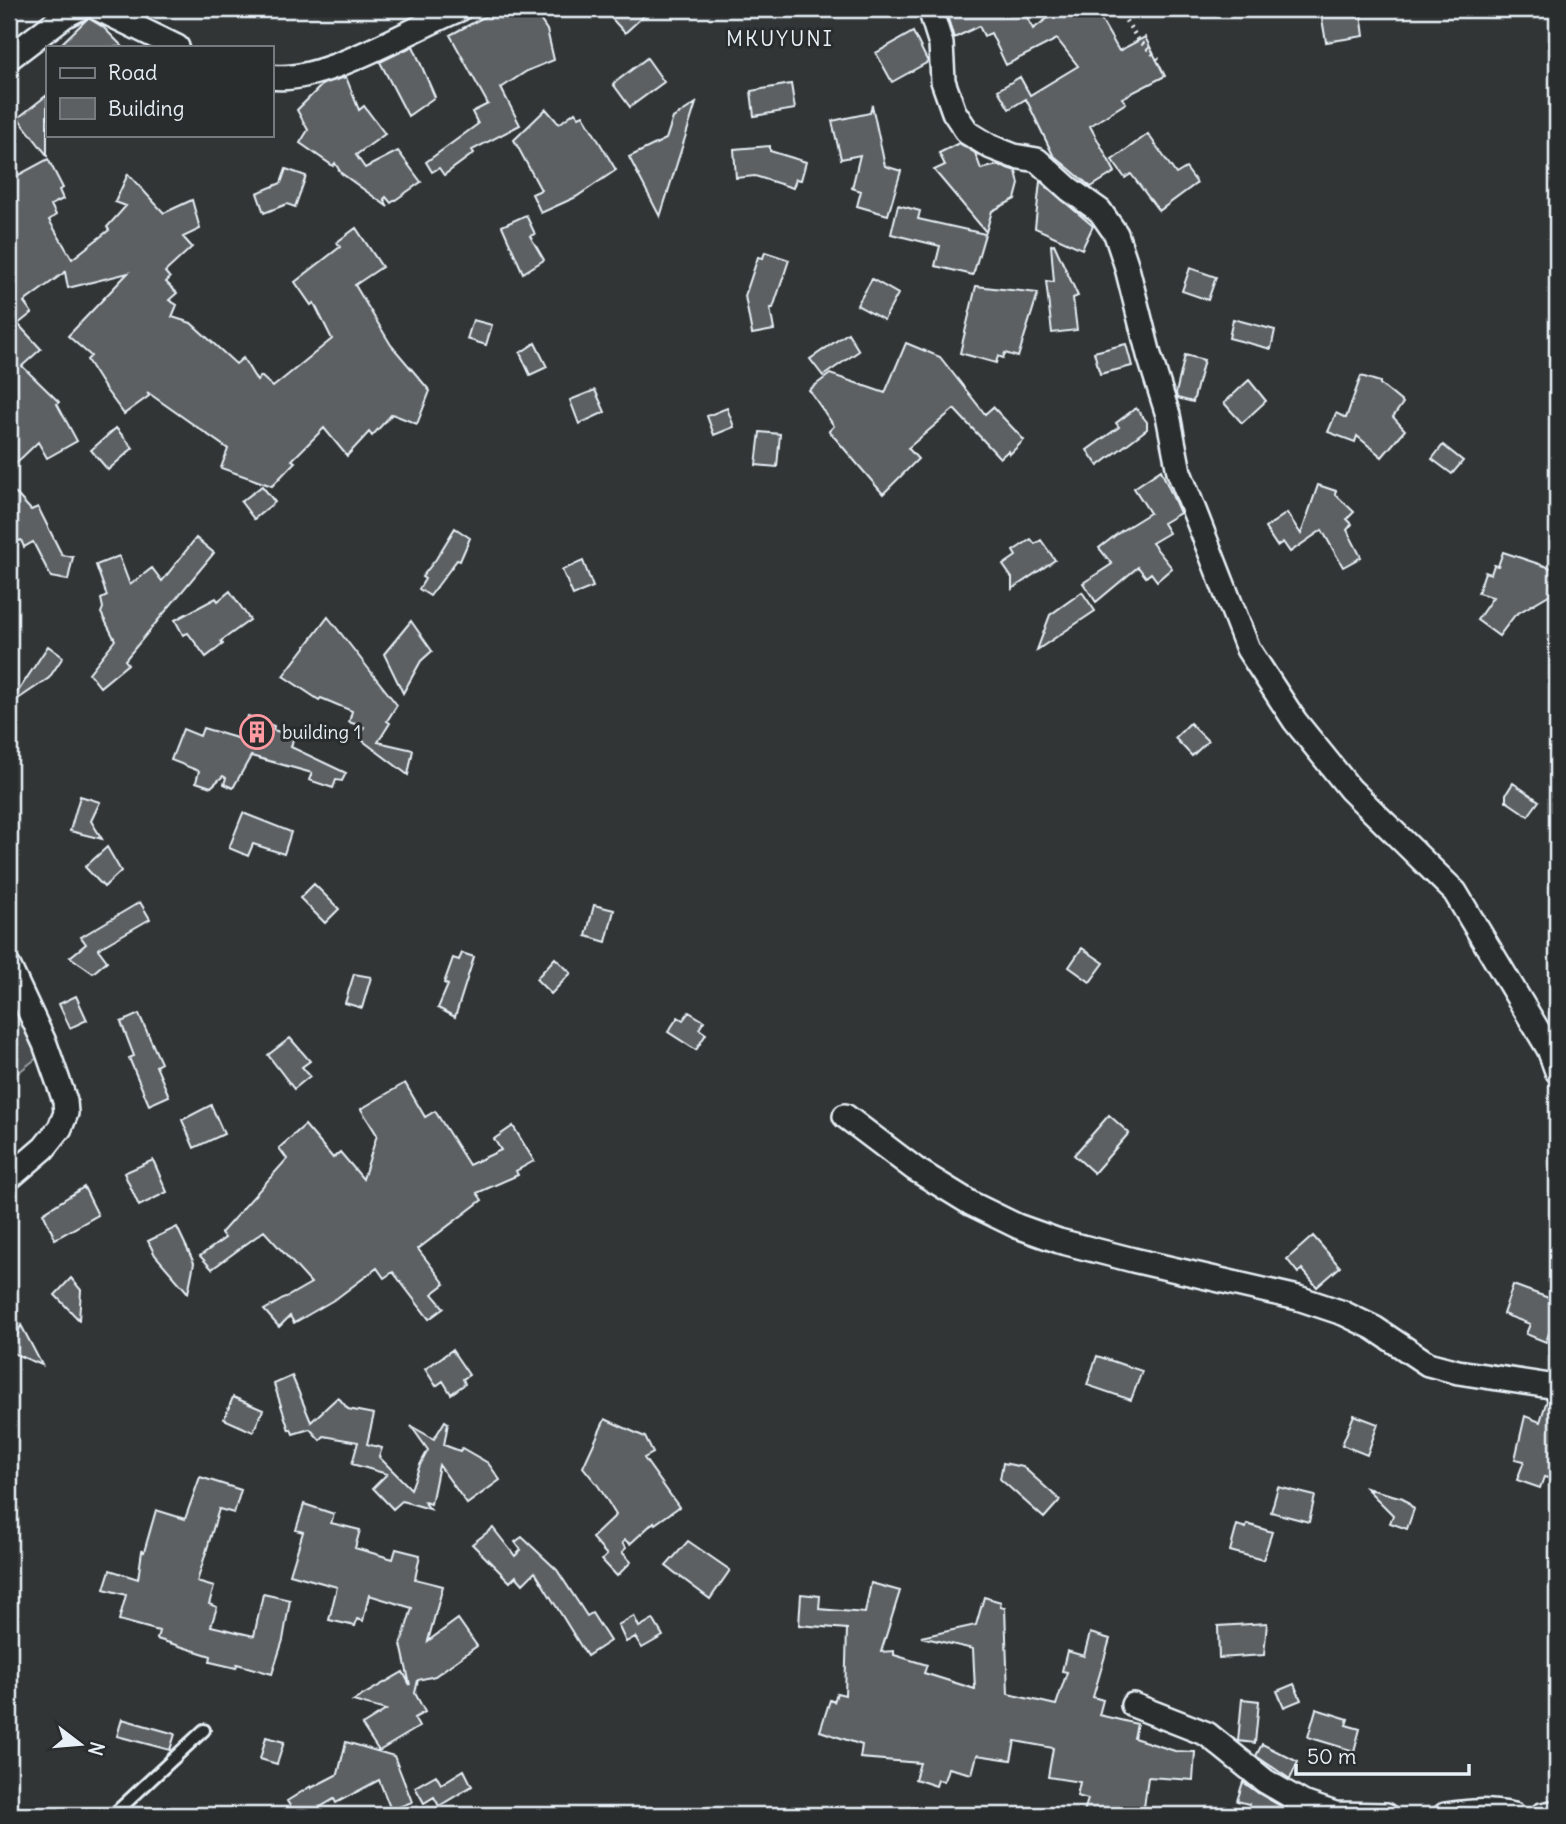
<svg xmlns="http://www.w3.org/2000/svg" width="1566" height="1824" viewBox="0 0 1566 1824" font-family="Delius,sans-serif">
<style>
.green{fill:#494d4f;stroke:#989fa4;stroke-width:2}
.building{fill:#5c6063;stroke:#e8f1f8;stroke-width:2}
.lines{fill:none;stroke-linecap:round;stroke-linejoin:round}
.lane-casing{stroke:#e8f1f8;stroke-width:16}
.street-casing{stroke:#e8f1f8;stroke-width:28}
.path{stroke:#e8f1f8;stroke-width:4.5;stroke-dasharray:2 5;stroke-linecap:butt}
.lane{stroke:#2a2d2e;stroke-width:10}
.street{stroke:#2a2d2e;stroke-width:23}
.labels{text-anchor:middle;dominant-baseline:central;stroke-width:6;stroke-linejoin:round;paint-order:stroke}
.poi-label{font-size:19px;fill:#e8f1f8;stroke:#2a2d2e;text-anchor:start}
.neighbourhood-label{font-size:21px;letter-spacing:2px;fill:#e8f1f8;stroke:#2a2d2e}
</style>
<rect width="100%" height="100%" fill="#323536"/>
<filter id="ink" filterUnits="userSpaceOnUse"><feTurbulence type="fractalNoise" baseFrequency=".0143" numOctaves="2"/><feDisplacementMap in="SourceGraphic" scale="14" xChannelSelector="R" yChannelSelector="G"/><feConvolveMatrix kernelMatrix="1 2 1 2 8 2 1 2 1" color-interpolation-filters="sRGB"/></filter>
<g filter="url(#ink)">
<path class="green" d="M 9,990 L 43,1053 L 9,1080 Z"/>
<path class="building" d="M 499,9 L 533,9 L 547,30 L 554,60 L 527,71 L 501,88 L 520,125 L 472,150 L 474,153 L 444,175 L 439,168 L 432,172 L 426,162 L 478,124 L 472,112 L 488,104 L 450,35 Z
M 603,9 L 651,9 L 625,33 Z
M 945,9 L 1023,9 L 1033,29 L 1060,9 L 1095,9 L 1119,51 L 1145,37 L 1165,76 L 1122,98 L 1126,103 L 1090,126 L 1115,172 L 1091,187 L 1053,155 L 1026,99 L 1009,109 L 998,90 L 1020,77 L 1030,95 L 1078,66 L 1057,39 L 1006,65 L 991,33 L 984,36 L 979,26 L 954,38 Z
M 1321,13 L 1361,13 L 1364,36 L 1326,42 Z
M 88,18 L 103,27 L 123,47 L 58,47 Z
M 913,32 L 928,62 L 892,82 L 876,53 Z
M 413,46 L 435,97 L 408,116 L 380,62 Z
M 647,58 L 664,82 L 630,107 L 613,84 Z
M 346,77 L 359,110 L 364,106 L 385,134 L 356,155 L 365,168 L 398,151 L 421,182 L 391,203 L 386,197 L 384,199 L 388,207 L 341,173 L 335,163 L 333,166 L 300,143 L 308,130 L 297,110 L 323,84 Z
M 791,84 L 795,109 L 754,116 L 751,91 Z
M 47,95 L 47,155 L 18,118 Z
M 696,103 L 660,217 L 629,157 L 666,139 L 673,118 Z
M 872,105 L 885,166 L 901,171 L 888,215 L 857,206 L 861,191 L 852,188 L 860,155 L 841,159 L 832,121 L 870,113 Z
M 546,109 L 559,124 L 575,112 L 579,117 L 583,115 L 616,170 L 576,197 L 541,213 L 532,194 L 541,190 L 514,140 Z
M 1148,134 L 1176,174 L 1186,168 L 1197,183 L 1159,211 L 1131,174 L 1125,178 L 1112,160 Z
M 959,143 L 975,153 L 981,169 L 998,165 L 1016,171 L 1019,184 L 1015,199 L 992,211 L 986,232 L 934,170 L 945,165 L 939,153 Z
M 770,146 L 770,151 L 806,162 L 801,180 L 796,179 L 793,188 L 755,176 L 736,178 L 734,149 Z
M 48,159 L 63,188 L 59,190 L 63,199 L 51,205 L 56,215 L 49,220 L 72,259 L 109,230 L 107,227 L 126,206 L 115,202 L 128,174 L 164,213 L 192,200 L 200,229 L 183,237 L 192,247 L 165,272 L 170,278 L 166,282 L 177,293 L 169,300 L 177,305 L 172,317 L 191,323 L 236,364 L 243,358 L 257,381 L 261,376 L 273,387 L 332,339 L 314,303 L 311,305 L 295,282 L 340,247 L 337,242 L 356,228 L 382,267 L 355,285 L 391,345 L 430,391 L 417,424 L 392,414 L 372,436 L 369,432 L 347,456 L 324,428 L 292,460 L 295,462 L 272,486 L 221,468 L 228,449 L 147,392 L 149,396 L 124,414 L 106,390 L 87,360 L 91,356 L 68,336 L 128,273 L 68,288 L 65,272 L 24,302 L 32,313 L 18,324 L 41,349 L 22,366 L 59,402 L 57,404 L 77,441 L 47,458 L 38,442 L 9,470 L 9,180 Z
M 286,169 L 306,176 L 295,207 L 287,204 L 264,213 L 257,193 L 281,183 Z
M 1040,181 L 1093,226 L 1082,249 L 1035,228 Z
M 898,205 L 920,211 L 918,219 L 985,234 L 973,275 L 935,266 L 940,246 L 891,234 Z
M 526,215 L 535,234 L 530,236 L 544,260 L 523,273 L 502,226 Z
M 1054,244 L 1078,296 L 1073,298 L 1077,330 L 1052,333 L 1046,281 L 1054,282 L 1051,245 Z
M 765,252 L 789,260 L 773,308 L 770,308 L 774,330 L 752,334 L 745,296 L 758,257 L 763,258 Z
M 1190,268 L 1216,277 L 1208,300 L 1182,291 Z
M 872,279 L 898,294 L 884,320 L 857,305 Z
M 976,286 L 1038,293 L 1018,357 L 1005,353 L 1003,358 L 998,356 L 996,363 L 960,353 Z
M 1233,319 L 1275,330 L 1271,349 L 1229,338 Z
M 473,320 L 492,325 L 486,345 L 467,339 Z
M 848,333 L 859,351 L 823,376 L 810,359 Z
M 535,343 L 547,367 L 530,375 L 520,353 Z
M 906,343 L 940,357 L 985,414 L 993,407 L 1024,440 L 1010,454 L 1008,451 L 1000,458 L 954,409 L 908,448 L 918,459 L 883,494 L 829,431 L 834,426 L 809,390 L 830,374 L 885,393 Z
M 1126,344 L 1132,366 L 1100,374 L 1094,352 Z
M 1185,355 L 1204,360 L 1193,402 L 1177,398 L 1176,393 Z
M 1361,376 L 1380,382 L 1380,384 L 1403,403 L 1393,417 L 1405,430 L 1382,457 L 1357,436 L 1355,442 L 1328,432 L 1336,413 L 1346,418 Z
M 1249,380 L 1266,401 L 1242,423 L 1224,403 Z
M 595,390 L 605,412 L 579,424 L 570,400 Z
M 727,408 L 734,427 L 714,435 L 707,416 Z
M 1136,408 L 1147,422 L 1147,429 L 1098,466 L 1087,450 L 1119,427 L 1116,423 Z
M 116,428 L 133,448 L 108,470 L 91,450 Z
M 760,432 L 780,434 L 777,467 L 756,465 Z
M 1443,445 L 1463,461 L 1452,474 L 1432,459 Z
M 1161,470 L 1180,513 L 1163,523 L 1169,533 L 1152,543 L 1172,568 L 1157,581 L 1151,573 L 1146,577 L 1138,567 L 1096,602 L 1083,583 L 1112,564 L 1099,548 L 1121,531 L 1150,513 L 1134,488 Z
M 1318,485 L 1336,491 L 1335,494 L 1354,512 L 1347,519 L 1352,524 L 1347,530 L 1361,557 L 1343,567 L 1322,530 L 1290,552 L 1283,542 L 1277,546 L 1265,528 L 1287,513 L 1301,534 Z
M 9,486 L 31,510 L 38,507 L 62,555 L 73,557 L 68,580 L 51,577 L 33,542 L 24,547 L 21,540 L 16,542 L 9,529 Z
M 262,486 L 275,502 L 254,519 L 241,502 Z
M 455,528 L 470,538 L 460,561 L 457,560 L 430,596 L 419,589 L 425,579 L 422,577 L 436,559 Z
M 196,538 L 214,553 L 125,660 L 128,664 L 100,687 L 89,673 L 115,640 L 101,613 L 103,608 L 101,599 L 107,596 L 96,565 L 119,556 L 130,585 L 152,568 L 162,581 Z
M 1031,539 L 1035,544 L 1041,540 L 1055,560 L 1012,589 L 1012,578 L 1003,565 L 1016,556 L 1013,551 Z
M 1503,552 L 1557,570 L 1557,590 L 1515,615 L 1499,636 L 1477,620 L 1493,597 L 1478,593 L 1485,572 L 1491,574 L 1494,565 L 1498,566 Z
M 583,561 L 593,587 L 573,595 L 562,570 Z
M 230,591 L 250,620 L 221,641 L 223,644 L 206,657 L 188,633 L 183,635 L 175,620 L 216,598 L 218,601 Z
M 1082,592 L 1095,611 L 1037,650 L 1050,615 Z
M 328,617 L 397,705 L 387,721 L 390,723 L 378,742 L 413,750 L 408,775 L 359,738 L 364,727 L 349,722 L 352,711 L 321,698 L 319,700 L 283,676 Z
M 411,621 L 432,651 L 421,661 L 403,693 L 384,654 Z
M 48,646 L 63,657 L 49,678 L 9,705 Z
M 248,716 L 274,726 L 273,730 L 294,736 L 291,747 L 346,773 L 342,781 L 336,780 L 333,788 L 309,780 L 312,773 L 251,756 L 233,788 L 224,784 L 226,778 L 223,776 L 211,787 L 196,782 L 199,771 L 171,760 L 183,729 L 200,736 L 203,728 L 240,739 Z
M 1190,723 L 1208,741 L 1192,756 L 1175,738 Z
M 1513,783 L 1539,801 L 1528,816 L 1506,801 L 1506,794 Z
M 80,796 L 100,802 L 91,821 L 102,839 L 70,831 Z
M 243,813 L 291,832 L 284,854 L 253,844 L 248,856 L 229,848 Z
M 107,847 L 121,871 L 104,887 L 85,867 Z
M 314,884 L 339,909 L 325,923 L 300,898 Z
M 140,902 L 150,919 L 98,949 L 107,961 L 93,973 L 70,957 L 86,944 L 81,937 Z
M 594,905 L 614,910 L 606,942 L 586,936 Z
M 1082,948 L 1104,963 L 1090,982 L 1069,967 Z
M 462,953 L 474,957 L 455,1017 L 438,1008 L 448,985 L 444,983 L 453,958 L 459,960 Z
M 555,958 L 571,973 L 551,994 L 536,979 Z
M 354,974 L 371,977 L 362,1008 L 345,1003 Z
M 76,996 L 87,1020 L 70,1028 L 59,1004 Z
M 689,1012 L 704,1021 L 699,1029 L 706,1034 L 696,1050 L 668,1032 L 678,1017 L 683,1020 Z
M 139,1014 L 161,1063 L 156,1066 L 169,1096 L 149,1105 L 129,1058 L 134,1056 L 121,1022 Z
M 290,1038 L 310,1061 L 302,1067 L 310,1076 L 294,1089 L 268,1055 Z
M 405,1083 L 425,1117 L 435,1111 L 469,1165 L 501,1150 L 494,1139 L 513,1126 L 534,1161 L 516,1171 L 518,1175 L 477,1193 L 482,1200 L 418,1249 L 445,1284 L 432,1294 L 444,1308 L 429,1319 L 393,1272 L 384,1278 L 377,1268 L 337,1298 L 294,1323 L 290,1316 L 279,1327 L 264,1310 L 311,1283 L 264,1231 L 212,1269 L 200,1256 L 225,1238 L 221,1233 L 287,1159 L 279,1148 L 305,1125 L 333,1158 L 340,1152 L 363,1179 L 377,1135 L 361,1109 Z
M 211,1105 L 224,1134 L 194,1148 L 182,1120 Z
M 1109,1115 L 1129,1133 L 1094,1173 L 1074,1155 Z
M 153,1160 L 167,1192 L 139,1206 L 124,1173 Z
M 84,1187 L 98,1215 L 55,1239 L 43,1213 Z
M 177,1227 L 194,1263 L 188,1293 L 155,1255 L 148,1241 Z
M 1313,1236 L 1340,1267 L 1317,1287 L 1302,1269 L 1298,1273 L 1287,1259 Z
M 71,1278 L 81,1290 L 79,1320 L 55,1295 Z
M 1513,1285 L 1557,1301 L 1557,1310 L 1546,1342 L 1526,1334 L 1530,1324 L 1503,1314 Z
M 21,1325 L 30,1342 L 42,1365 L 10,1352 Z
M 452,1350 L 469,1375 L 463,1379 L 465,1384 L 451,1394 L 443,1381 L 436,1386 L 425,1369 Z
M 1097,1356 L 1142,1371 L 1131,1400 L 1087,1385 Z
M 292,1376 L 311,1422 L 338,1397 L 348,1409 L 374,1414 L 367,1444 L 382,1448 L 379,1457 L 411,1489 L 420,1465 L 428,1450 L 411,1426 L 434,1439 L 445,1421 L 448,1423 L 444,1445 L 460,1451 L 462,1448 L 488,1463 L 500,1480 L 467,1504 L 439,1465 L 431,1504 L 424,1502 L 430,1509 L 402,1501 L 393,1509 L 373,1488 L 387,1474 L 352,1464 L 358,1442 L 324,1436 L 320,1440 L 310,1429 L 293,1434 L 291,1429 L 289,1430 L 274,1384 Z
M 233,1397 L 263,1410 L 253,1432 L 224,1419 Z
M 1547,1400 L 1557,1401 L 1557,1480 L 1544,1477 L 1540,1488 L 1517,1480 L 1524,1461 L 1515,1459 L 1525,1416 L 1540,1422 Z
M 1354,1415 L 1378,1424 L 1367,1455 L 1342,1445 Z
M 605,1419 L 645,1437 L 653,1453 L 644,1458 L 679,1507 L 655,1524 L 654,1522 L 630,1544 L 625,1540 L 622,1543 L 626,1548 L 622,1552 L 631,1562 L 617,1576 L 602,1560 L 607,1555 L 592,1538 L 616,1515 L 599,1487 L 583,1467 Z
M 1003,1463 L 1023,1467 L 1060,1500 L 1044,1518 L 1000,1479 Z
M 200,1477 L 241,1490 L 234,1513 L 219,1509 L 197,1582 L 214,1587 L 209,1604 L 217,1607 L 211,1626 L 254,1636 L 263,1594 L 290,1600 L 283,1640 L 272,1674 L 237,1664 L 236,1668 L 210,1662 L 211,1656 L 157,1639 L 159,1631 L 119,1620 L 126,1595 L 104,1589 L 110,1570 L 138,1579 L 142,1551 L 144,1552 L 156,1510 L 185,1519 Z
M 1278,1487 L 1315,1496 L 1309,1522 L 1271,1512 Z
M 1366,1488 L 1403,1498 L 1414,1509 L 1407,1529 L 1390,1523 L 1393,1515 Z
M 304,1504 L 334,1514 L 331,1523 L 360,1530 L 355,1548 L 393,1559 L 396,1549 L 420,1555 L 415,1579 L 443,1586 L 428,1641 L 458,1619 L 477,1646 L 435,1676 L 418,1680 L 415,1693 L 425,1712 L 414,1718 L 419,1727 L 379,1751 L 362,1725 L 386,1710 L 353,1701 L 403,1672 L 410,1685 L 401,1644 L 412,1608 L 369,1595 L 363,1621 L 357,1619 L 355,1626 L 329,1620 L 337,1587 L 290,1574 L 303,1532 L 296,1530 Z
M 1247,1524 L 1272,1532 L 1263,1560 L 1230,1551 L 1237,1525 L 1246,1528 Z
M 493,1528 L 515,1556 L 521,1550 L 515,1542 L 522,1537 L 557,1570 L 587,1616 L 592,1613 L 610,1641 L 587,1656 L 535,1572 L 523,1584 L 516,1576 L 510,1582 L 472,1544 Z
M 688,1541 L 730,1570 L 710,1599 L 666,1566 Z
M 871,1583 L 900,1591 L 881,1652 L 894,1651 L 894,1655 L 927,1665 L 924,1673 L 975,1689 L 973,1649 L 921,1637 L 976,1625 L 984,1597 L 1001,1602 L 1000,1607 L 1005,1608 L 1008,1694 L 1056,1705 L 1067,1672 L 1062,1671 L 1067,1651 L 1084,1656 L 1090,1633 L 1110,1639 L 1093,1697 L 1103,1700 L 1099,1715 L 1137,1724 L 1134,1738 L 1175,1751 L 1195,1752 L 1193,1780 L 1148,1777 L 1143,1815 L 1083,1815 L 1088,1799 L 1077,1796 L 1080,1782 L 1048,1777 L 1053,1748 L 1015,1741 L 1011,1760 L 977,1755 L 972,1774 L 948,1768 L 944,1781 L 938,1780 L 936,1786 L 915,1779 L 920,1763 L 860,1758 L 862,1745 L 820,1731 L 830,1700 L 834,1702 L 837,1693 L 845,1695 L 847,1629 L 799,1625 L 801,1594 L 820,1596 L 819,1609 L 865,1613 Z
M 634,1616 L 639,1627 L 653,1619 L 663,1636 L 642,1648 L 635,1637 L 626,1642 L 618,1625 Z
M 1267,1623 L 1264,1655 L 1219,1658 L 1218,1626 Z
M 1294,1684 L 1301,1700 L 1284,1707 L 1277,1691 Z
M 1242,1699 L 1259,1701 L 1255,1743 L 1238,1741 Z
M 1316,1709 L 1348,1719 L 1346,1725 L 1360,1729 L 1354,1751 L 1308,1737 Z
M 122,1719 L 175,1734 L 170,1750 L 117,1736 Z
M 266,1737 L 284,1742 L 277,1764 L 260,1759 Z
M 346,1742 L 394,1756 L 412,1802 L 391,1810 L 379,1780 L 336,1803 L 334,1799 L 307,1815 L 296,1815 L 287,1801 L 311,1786 L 311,1788 L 338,1774 Z
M 1262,1744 L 1298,1762 L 1290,1779 L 1256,1756 Z
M 464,1770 L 472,1786 L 439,1806 L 434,1797 L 424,1803 L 415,1787 L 436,1775 L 441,1784 Z
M 1243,1782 L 1258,1793 L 1296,1815 L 1246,1815 L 1249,1804 L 1237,1801 Z"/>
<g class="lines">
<g class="lane-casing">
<path id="lane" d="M 113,1815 L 204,1730"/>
</g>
<g class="street-casing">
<path id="street" d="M 99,9 L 177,47
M 930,9 L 941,44 L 943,81 L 954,112 L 968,133 L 991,147 L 1014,156 L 1037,160 L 1069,189 L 1100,211 L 1116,234 L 1126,264 L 1149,355 L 1168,415 L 1179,472 L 1248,649 L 1295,721 L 1350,789 L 1455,892 L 1549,1049 L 1557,1071
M 9,58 L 64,16 L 78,9
M 271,77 C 321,85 412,28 460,9
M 9,967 L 45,1044 L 65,1101 L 66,1113 L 60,1128 L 44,1148 L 9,1178
M 845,1116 L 915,1169 L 972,1204 L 1017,1226 L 1059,1241 L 1133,1260 L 1298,1298 L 1343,1313 L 1374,1328 L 1428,1364 L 1458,1372 L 1557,1387
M 1133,1705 L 1207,1734 L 1265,1781 L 1303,1803 L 1335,1814 L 1386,1815
M 1445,1815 C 1472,1811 1487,1810 1514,1815
M 1542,1815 L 1557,1812"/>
</g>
<path class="path" d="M 1118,9 L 1138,39 L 1159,60"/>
<use href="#lane" class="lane"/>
<use href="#street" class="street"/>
</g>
</g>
<defs>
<g id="building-ring" transform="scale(1.75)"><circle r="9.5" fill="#2a2d2e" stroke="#ff9aa2" stroke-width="1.5"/><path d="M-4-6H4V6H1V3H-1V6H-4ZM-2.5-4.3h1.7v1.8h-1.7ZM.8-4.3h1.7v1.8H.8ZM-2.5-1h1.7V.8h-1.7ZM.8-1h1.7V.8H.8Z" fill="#ff9aa2"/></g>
</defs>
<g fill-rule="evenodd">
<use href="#building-ring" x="257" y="732"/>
</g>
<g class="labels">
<g class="poi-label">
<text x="282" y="732">building 1</text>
</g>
<g class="neighbourhood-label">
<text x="780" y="38">MKUYUNI</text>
</g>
</g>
<rect width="1566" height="1824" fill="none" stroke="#2a2d2e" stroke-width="35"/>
<rect x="18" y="18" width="1531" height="1789" fill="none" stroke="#e8f1f8" stroke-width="2.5" filter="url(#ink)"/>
<rect x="46" y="46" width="228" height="91" fill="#2a2d2e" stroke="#767b7f" stroke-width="2"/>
<rect x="60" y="68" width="35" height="10" fill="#2a2d2e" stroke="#767b7f" stroke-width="2"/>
<text x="108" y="80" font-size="21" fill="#e8f1f8">Road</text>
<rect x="60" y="98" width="35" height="21" fill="#5c6063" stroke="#767b7f" stroke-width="2"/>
<text x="108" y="116" font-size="21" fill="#e8f1f8">Building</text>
<g transform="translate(80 1744) rotate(106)" stroke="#2a2d2e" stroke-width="5" paint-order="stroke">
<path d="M0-5L12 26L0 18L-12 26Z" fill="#e8f1f8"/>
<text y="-10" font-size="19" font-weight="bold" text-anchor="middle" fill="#e8f1f8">N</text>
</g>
<path d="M1296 1764v10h173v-10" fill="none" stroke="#e8f1f8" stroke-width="3.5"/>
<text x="1307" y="1764" font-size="21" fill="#e8f1f8" stroke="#2a2d2e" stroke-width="5" paint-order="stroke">50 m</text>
</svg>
